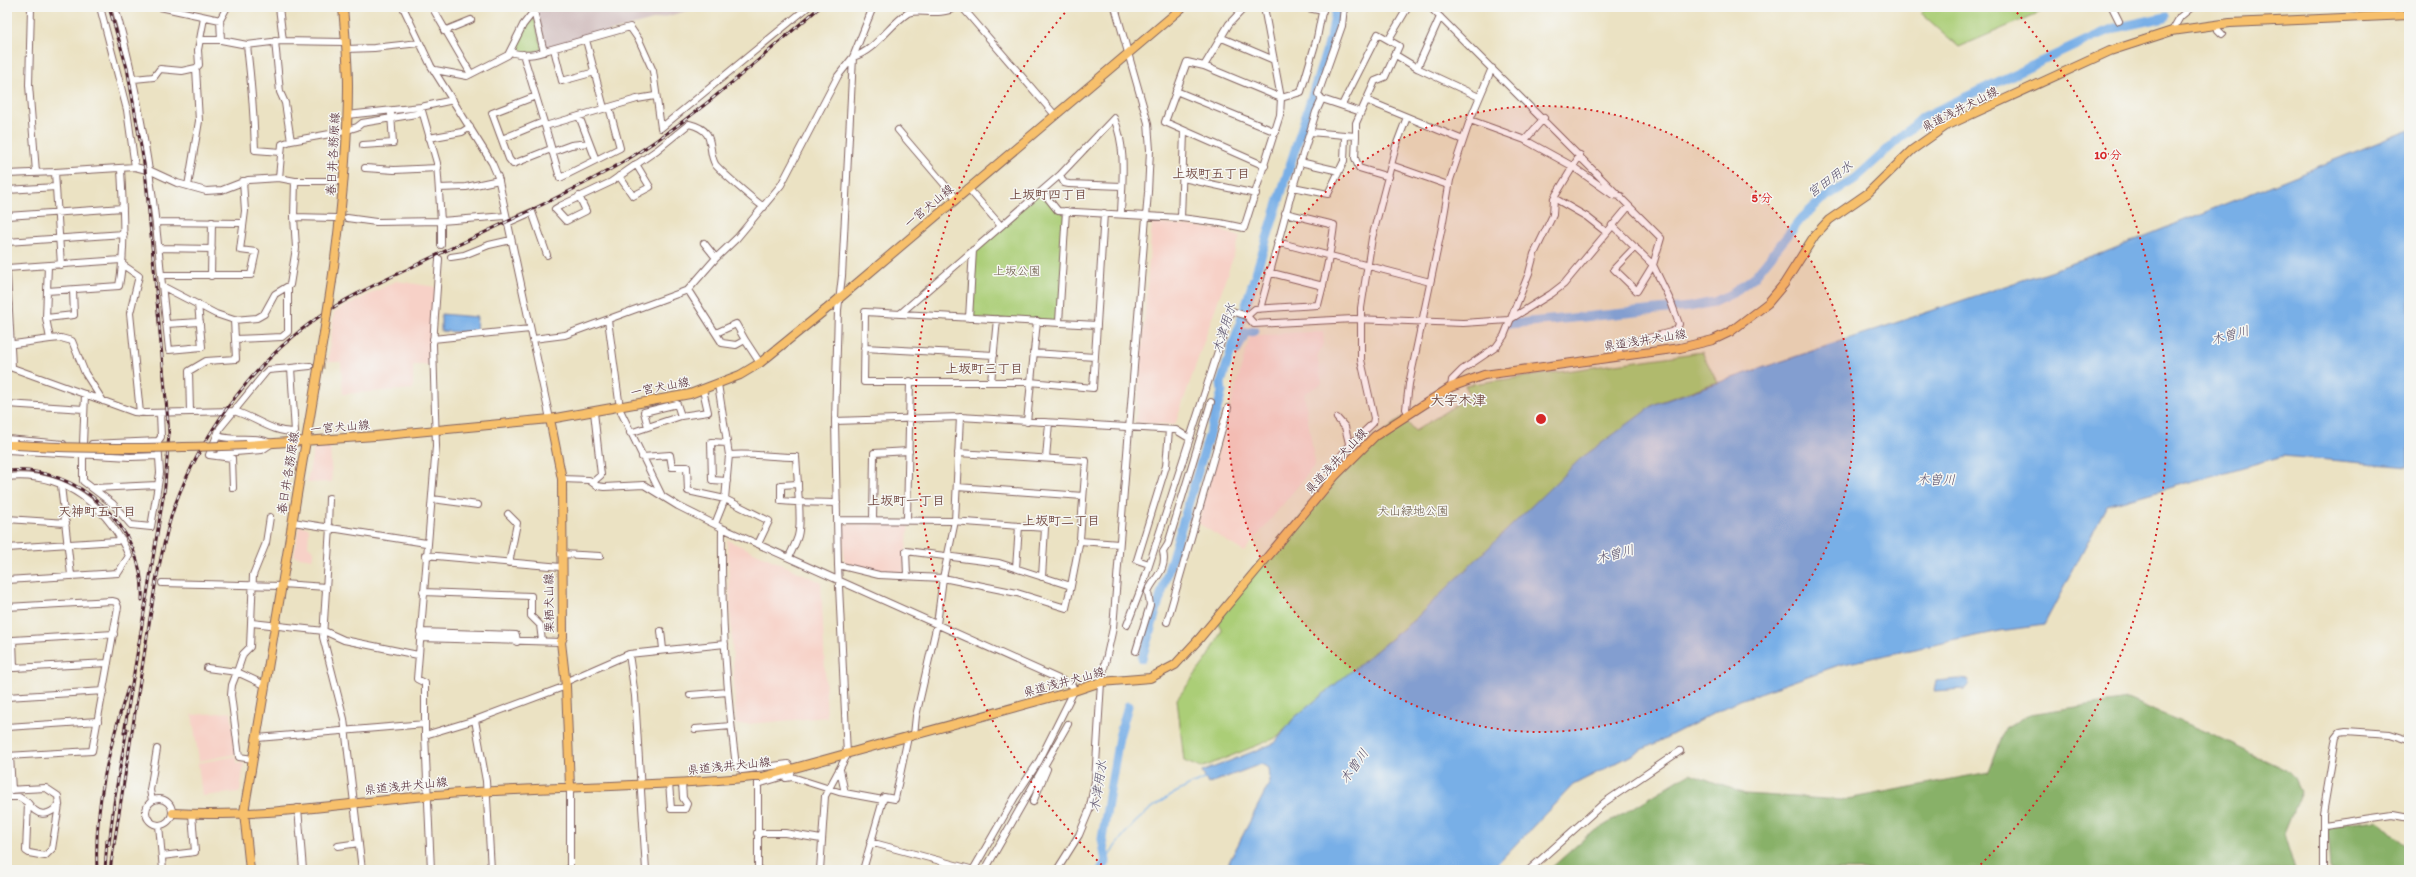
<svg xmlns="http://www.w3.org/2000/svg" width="2416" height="877" viewBox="0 0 2416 877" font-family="Itim,'Klee One',sans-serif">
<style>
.built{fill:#f7d1c7}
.industrial{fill:#d2bfc0}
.green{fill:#abce77;stroke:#7a7651}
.forest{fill:#88b168;stroke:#69684a}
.water{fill:#78afe7;stroke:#616789}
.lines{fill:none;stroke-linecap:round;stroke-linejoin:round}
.stream{stroke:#78afe7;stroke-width:1.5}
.river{stroke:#78afe7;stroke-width:9}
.minor-tunnel{stroke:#cbbba5;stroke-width:6;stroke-dasharray:6 3;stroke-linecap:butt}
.minor-casing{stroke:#826360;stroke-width:8}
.major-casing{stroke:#826360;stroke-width:10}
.minor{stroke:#fff;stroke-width:6}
.major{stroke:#f7c06c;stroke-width:8}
.rail-casing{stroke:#4a1f2b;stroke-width:3}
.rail{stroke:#f6f6f2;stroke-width:1.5;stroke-dasharray:4.5;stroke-linecap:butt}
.major-bridge-casing{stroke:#826360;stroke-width:10;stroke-linecap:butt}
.major-bridge{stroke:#f7c06c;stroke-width:8}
.ring{fill:none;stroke:#d62828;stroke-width:2;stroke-dasharray:2 4}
.labels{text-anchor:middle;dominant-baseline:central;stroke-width:3;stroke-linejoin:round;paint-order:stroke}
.street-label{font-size:12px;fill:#4a1f2b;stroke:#f6f6f2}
.park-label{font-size:12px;fill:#675442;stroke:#f6f6f2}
.neighbourhood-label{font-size:13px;font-weight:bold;fill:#754d45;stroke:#f6f6f2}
.water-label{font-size:13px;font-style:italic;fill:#5a516d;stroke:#f6f6f2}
.quarter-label{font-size:14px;font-weight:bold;fill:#754d45;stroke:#f6f6f2}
.centre{fill:#d62828;stroke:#f6f6f2;stroke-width:2}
.ring-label{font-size:12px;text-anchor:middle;font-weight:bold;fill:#d62828;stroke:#f6f6f2;stroke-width:3;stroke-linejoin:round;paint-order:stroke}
</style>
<rect width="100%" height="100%" fill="#f6f6f2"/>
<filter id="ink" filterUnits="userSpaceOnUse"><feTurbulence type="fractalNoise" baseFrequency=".025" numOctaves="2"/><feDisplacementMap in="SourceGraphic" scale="8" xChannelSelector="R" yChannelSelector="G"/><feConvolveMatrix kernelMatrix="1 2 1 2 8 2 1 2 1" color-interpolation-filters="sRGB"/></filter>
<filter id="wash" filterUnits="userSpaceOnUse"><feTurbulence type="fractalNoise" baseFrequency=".012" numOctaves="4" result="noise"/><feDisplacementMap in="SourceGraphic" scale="16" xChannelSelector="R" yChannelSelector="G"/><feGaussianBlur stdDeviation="0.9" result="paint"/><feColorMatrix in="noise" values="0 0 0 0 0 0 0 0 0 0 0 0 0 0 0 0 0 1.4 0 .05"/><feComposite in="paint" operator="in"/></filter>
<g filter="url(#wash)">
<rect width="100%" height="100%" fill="#ebe2c3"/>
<path class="built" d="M 1152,223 L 1219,229 L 1240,237 L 1175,425 L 1136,423 Z
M 396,281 L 436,287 L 432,365 L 413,365 L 413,389 L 343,394 L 341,362 L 328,362 L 334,312 Z
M 1323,331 L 1324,344 L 1317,356 L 1322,383 L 1304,394 L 1315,465 L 1244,552 L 1198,523 L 1250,336 Z
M 330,446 L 332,482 L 307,483 L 313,451 L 317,447 Z
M 909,522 L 904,573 L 877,573 L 844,562 L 843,524 Z
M 299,525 L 309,528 L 308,546 L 314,551 L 312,559 L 294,556 Z
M 727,540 L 821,582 L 827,717 L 736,725 Z
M 231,712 L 236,754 L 199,761 L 192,715 Z
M 237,756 L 237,763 L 244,763 L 240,792 L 202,796 L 198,763 Z"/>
<path class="industrial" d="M 535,7 L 702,7 L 544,49 Z"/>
<path class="green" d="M 1928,7 L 2052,7 L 1959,47 L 1921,13 Z
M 534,17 L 542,49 L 530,54 L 516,51 L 526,26 Z
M 1042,191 L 1058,211 L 1066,211 L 1059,322 L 969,318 L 973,250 Z
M 1702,352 L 1717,382 L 1655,404 L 1415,619 L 1294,718 L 1278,737 L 1201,768 L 1184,761 L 1177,699 L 1209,656 L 1222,630 L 1215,618 L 1335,476 L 1402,417 L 1415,431 L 1470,396 L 1465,385 Z"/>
<path class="forest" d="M 2127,699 L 2208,733 L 2286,770 L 2295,779 L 2301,792 L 2284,834 L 2295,870 L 1549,870 L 1587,836 L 1690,773 L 1745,794 L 1842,800 L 1989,772 L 2005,729 L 2030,714 Z
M 2378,820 L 2409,849 L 2409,870 L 2330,870 L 2327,826 Z"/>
<path class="water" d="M 2409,130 L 2409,467 L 2283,456 L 2107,505 L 2044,625 L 2000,631 L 1839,665 L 1740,700 L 1573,785 L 1491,870 L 1225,870 L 1270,782 L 1269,768 L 1261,764 L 1208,784 L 1202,772 L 1275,743 L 1294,718 L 1415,619 L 1580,459 L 1655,404 L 2103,253 Z
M 441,314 L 477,317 L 476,333 L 441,331 Z
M 1957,679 L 1968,680 L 1969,684 L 1965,689 L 1934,691 L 1936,681 Z"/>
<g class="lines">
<path class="stream" d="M 1106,861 C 1129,820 1163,795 1207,778"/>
<path class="river" d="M 1509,324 L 1689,307 L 1714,302 L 1733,293 L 1754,277 L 1801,219 L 1821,200 L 1855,179 L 1923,117 L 2098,35 L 2115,28 L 2165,17
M 1237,350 L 1245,333 L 1255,331
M 1142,658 L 1222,392 L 1221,383 L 1331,36 L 1337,7
M 1101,870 L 1106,861 L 1102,839 L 1119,737 L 1128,706"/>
</g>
</g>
<g filter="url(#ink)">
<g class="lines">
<path class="minor-tunnel" d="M 310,366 L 326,366"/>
<g class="minor-casing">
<path id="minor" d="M 31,7 L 29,85 L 36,172
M 100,7 L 127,110 L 135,167
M 115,7 C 140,96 153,182 161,275 L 251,275 L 256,252 L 240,250 L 245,211 L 243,181
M 160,7 L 220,20
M 227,7 L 220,20 L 221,40 L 247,45 L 280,41 L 345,42
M 279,7 L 283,41
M 403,7 L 431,66 L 492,163 L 498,177 L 550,419
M 432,7 L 471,74
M 962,7 L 1055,115
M 1303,7 L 1323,11
M 1430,7 L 1661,238 L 1653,265 L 1671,302 L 1679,324 L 1677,329 L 1671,332 L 1622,345 L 1619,349 L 1620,357
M 2112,7 L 2119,21
M 534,11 L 544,52
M 2217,24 L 2218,30 L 2222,34
M 444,31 L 471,20
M 2172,31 L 2180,17 L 2192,7
M 1222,38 L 1274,60
M 1389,39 L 1408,7
M 200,40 L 221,40
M 586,40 L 604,108
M 275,41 L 280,92 L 285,103 L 291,141 L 341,132 L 357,127 L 362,123 L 422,113
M 247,45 C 251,80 254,115 255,150 L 281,152
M 346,49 L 374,48 L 419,43
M 554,49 L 562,81 L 595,72
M 510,52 C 525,56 534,56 548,50 L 630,27 L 639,40 L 653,71 L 661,128 L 808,7
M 523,54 L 545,126 L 637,99 L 655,96
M 1394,54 L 1417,68 L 1479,97
M 853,57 C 875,51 889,25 908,13 C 918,8 940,17 956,7
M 1204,66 L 1229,24 L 1245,7
M 1417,68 L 1440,17
M 435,70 L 467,76 L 508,55 L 523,25 L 534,11 L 533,7
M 134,79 L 154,77 L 160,69 L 182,71 L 196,68
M 1176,91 L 1276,132
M 536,96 L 492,113 L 509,159 L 513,164 L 551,149
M 1322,99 L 1361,112
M 1366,100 L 1463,140
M 421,107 L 437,163 L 441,221 L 441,245
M 347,115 L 421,107 L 453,100
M 579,116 L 596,160
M 1470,120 L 1525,140 L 1572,166 L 1613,195 L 1621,196
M 545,126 L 560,178 L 620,148 L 609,107
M 898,130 L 956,198
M 1310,132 L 1356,136 L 1356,123 L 1375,81 L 1385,77 L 1399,46 L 1378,34 L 1342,105
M 1356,136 L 1355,158 L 1359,168 L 1389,177
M 429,138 L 462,132 L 470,127
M 502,139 L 543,122
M 1525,140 L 1544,118
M 363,145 L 393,143 L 391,114
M 552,152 L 571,145 L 589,143
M 1300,162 L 1339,171
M 1391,165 L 1448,185
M 1265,166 L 1165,122 L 1187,62 L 1204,66 L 1281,98 L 1301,92 L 1317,38 L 1323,7
M 365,168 L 394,170 L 438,168
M 7,174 L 55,172
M 1060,175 L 1064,183 L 1069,184 L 1122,186
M 619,176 L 633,196 L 650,187 L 636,164
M 279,178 L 282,144 L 291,141
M 1183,178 L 1256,194
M 295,181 L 294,217 L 335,218
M 188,186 L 199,121 L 196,68 L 199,65 L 198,50 L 204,18
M 1293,187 L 1328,194 L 1344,161 L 1345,136
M 439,188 L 466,187 L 499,180
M 968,188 L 1001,226
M 7,190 L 56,187
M 1042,191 L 1058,211 L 1181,218 L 1220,223 L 1244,228 L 1280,115 L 1281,98 L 1264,7
M 579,196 L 586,211 L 566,221 L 555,209 L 560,206 L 611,182 L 657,150 L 689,124 C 718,131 706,147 715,164 C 719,170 757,203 764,207
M 1554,198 L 1587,217 L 1606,232
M 1285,213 L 1334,225 C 1331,252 1325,278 1318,305 L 1255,309 L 1247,316 L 1254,324 L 1354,319 L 1463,323 L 1509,320 L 1551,294 L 1564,284 L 1629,206
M 7,216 L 123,208
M 347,218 L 376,222 L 441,221 L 506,216
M 1181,218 L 1184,132
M 156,222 L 243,223
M 507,223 L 532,212 L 547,255
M 1612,225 L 1653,265 L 1637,291 L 1614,269 L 1635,247
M 7,242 L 124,234
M 1277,242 L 1430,282
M 704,243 L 716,258
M 159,248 L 212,249
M 451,257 L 464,255 L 489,245 L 511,240
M 61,265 L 55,172 L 135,167 L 151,171 L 177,183 L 206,191 L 222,190 L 248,180 L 279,178 L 295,181 L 344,181
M 123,265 L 139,276 L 130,313 L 140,413
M 7,268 L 121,260
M 1268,272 L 1323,286
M 7,273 L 12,367
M 161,275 L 169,350 L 202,347 L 198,304
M 211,276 L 212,222
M 162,286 L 216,314 L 234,320 L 235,339 L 282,337 L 288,332 L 288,287
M 73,290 L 74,315 L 46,318 L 47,291 L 119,286 C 126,248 123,208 121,169
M 688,290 L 722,343 L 736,345 L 745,340 L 760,363
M 47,291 L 48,266
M 1260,309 L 1293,187 L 1316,112 L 1322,99 L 1318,94 L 1342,26 L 1344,7
M 901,313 L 1060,175 L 1114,118 C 1127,150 1122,181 1121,214
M 46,318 L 50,339 L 61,338 L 72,341 L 85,373 L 103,401
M 969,318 L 973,250
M 234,320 L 257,318 L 264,314 L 275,294 L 290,285 L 296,248 L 294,217
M 608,320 L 619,401
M 1059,322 L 1066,211
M 166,324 L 200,322
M 1097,325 L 865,312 L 864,382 L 1030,382 L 1093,388 L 1104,213
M 716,333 L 736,324 L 745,340
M 433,339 L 530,329
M 533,339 L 565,335 L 688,290 L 716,258 L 737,238 L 781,185 L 838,76 L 853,57 L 873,7
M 7,345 L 50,339
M 864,348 L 994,355
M 1033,353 L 1095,357
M 7,366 L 134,412 L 146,413 L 234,411 C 255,417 272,433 295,432 L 291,368 L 268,370 L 265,373 L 220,428 L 209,455 L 232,458 L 233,488
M 291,368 L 310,366
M 991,382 L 997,319
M 1451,387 L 1452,380 L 1462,370 L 1496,347 L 1504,336 L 1529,273 L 1534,254 L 1553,215 L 1554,198 L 1580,155
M 7,404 L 84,409
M 190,412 L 189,371 L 206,361 L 236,359 L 235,339
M 621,412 L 662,496
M 1408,413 L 1406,409 L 1409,384 L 1442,227 L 1450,180 L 1470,120 L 1492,68
M 1337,418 L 1345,427 L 1349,443
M 835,421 L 960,417 L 1176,430 L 1189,438
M 1027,422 L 1037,321
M 648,427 L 644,412 L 677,404 L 681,416
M 630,433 L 681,416 L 708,412 L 703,390
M 218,436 C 236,442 254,435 271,443
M 7,439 L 63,444
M 83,444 L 85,394
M 92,444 L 158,441
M 7,450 L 130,457 L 159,456
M 83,455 L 83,481 L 113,504 L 131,525 L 151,527 L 160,473 L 158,441 L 161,437 L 160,413
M 729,455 C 751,453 773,457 796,457 L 798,484
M 217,456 L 222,453 L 262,450 L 271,444
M 642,457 L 670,455 L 672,467 L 687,467 L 688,491 L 725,499 L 769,521 L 758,544
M 1046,458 L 1049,423
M 1335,476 L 1333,468 C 1344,448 1357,439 1373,423 L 1374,418 L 1361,360 L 1361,308 L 1372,238 L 1396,146 L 1407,117
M 7,477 C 64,471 108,506 129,556 L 118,573 L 7,580
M 562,479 L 589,480 L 597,486 L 604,487 L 644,485 L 678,506 L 722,528 L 1072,685 L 1074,691 L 1039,761 L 1015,797 L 973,870
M 727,481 L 712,480 L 711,442 L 727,443
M 593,482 L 601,475 L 594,412
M 61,485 L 71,575
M 957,487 L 1083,496
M 95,488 L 157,485
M 432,499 L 478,505
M 508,514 L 517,523 L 509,563
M 7,519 L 66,523
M 907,519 L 910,381
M 837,520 L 952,521 L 1045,528 L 1042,577
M 873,520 L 874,453 L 909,451
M 293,522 L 426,543
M 715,524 L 725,499 L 729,455 L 718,384
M 328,527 L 329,498
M 330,527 L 323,637 L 344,719 L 362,870
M 722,528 C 721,608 726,687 736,766 L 742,770 L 788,764 L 792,769 L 791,774 L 758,784
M 1080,541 L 1119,544
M 7,548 L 117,541 L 122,539
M 561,554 L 600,556
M 425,555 L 561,567
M 789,557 C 792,550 796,543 798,536 C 802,521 798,500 798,484 L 781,485 L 781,501 C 800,503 818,502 837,503
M 1149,564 L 1137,560 L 1166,466 L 1169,430
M 838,565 L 879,575 L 943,578 L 1017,593 L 1066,608 L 1071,586
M 1016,568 L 1019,526
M 907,575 L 906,551 L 999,563 L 1071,586 L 1080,539 L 1086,461 L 958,453
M 162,583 L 282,586
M 282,584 L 326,587
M 423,592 L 531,596 L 531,616 L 540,625 L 542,641
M 7,607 L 112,601 L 116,602 L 118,607 L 92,751 L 7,756
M 1167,622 L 1228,408
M 252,623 L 324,631 L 344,640 L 418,655
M 1127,625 L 1144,581 L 1230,314 L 1232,311 L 1247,316
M 661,631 L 663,649
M 420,632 L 516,635 L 517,642
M 420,638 L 561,642
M 1136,651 L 1150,605 L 1148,592 C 1152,580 1168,570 1163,552 L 1168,544 L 1211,402
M 629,654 L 635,696 L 646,870
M 108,663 L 14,668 L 13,640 L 114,634
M 207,668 L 237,672 L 243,654 L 250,647 L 253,575 L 266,543 L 270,517
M 565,682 L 629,654 L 725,644
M 690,695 L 728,692
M 7,697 L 104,691
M 475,720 L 486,781 L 491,870
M 7,727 L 98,721
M 695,729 L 731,726
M 425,735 L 475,720 L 566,686
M 914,735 L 916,716 L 937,624 L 943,578 L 955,521 L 960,417
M 257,738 L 425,724
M 10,756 L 12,790
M 253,759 L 239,757 L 231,695 L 232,685 L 237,672 L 265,685
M 840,770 L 845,793
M 786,778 L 792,777 L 839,792 L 883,800 L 884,797 L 895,799 L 908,737
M 758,782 L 758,870
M 669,783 L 671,809 L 685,809 L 687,804 L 683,798 L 682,783
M 570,787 L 570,870
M 7,790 L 46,788 L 58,796 L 59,805 L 52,849 L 45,856 L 29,853 L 26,851 L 28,803 L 19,797 L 7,797
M146 812a13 13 0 1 1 26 0a13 13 0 1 1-26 0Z
M 152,801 L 150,790 L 157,749
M 1033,802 L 1047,769 L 1045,768
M 28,803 C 37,816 47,818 59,805
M 298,808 L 303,870
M 159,825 L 163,870
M 2324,825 L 2393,815 L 2409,818
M 757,833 L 785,833 L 821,839
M 870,842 L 974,870
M 338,846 L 359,843
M 162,856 L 195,852 L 192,814
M 431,870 L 425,735 L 425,683 L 417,679 L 436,446 L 433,344 L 439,259
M 820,870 L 825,796 L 847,755 L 838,565 L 835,421 L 838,310 L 842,276 L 853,57
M 863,870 L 883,800
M 985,870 L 1068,724
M 1057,870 L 1079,835 L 1089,811 L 1095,781 L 1101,682 L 1113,628 L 1148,192 L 1150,150 L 1148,123 L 1115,7
M 1529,870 L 1605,802 L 1680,751
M 2323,870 L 2323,814 L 2336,737 L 2340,732 L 2346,731 L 2390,734 L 2409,740"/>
</g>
<g class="major-casing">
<path id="major" d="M 332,281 C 341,216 348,152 348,86 C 348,60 345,33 343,7
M 550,419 L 562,479 L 563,637 L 561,642 L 566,686 L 570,787
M 7,445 L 16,445
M 247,445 L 375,436 L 550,419 L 690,394 L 740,375 L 760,363 L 829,307 L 1183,7
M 762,777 L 1074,691 L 1101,682 L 1150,678 L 1175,665 L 1199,639 L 1335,476 L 1375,436 L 1451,387 L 1484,375 L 1680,348 L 1713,340 L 1730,332 L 1768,303 L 1784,284 L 1815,235 L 1829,220 L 1868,193 L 1912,150 L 1946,126 L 2110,51 L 2172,31 L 2230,23 L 2409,15
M 173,813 C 269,819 366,799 462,793 C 559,786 656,787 753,777
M 250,870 L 244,812 L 324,333"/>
</g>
<use href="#minor" class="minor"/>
<use href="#major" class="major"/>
<g class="rail-casing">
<path id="rail" d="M 109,7 L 127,68 L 145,169 L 169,433 L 165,486 L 124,733
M 7,471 C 79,464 146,528 142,600
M 109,845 L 115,796 L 127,729
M 97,870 C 94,808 109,747 128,688
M 105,870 L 107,840
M 110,870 L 156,580 C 163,550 168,520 180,492 C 209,424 256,361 317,318 C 347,297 381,282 414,266 C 479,234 547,205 611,169 C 687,126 753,64 820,7"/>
</g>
<use href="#rail" class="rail"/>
<g class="major-bridge-casing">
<path id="major-bridge" d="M 324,333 L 332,281
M 16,445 C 93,450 169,448 247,445
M 753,777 L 762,777"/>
</g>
<use href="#major-bridge" class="major-bridge"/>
</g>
</g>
<circle cx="1541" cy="419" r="313" fill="#d62828" fill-opacity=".12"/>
<g class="ring">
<circle cx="1541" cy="419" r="313"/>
<path d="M1106 869A626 626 0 0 1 1069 8M2013 8A626 626 0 0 1 1976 869"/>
</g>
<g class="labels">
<g class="street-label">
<text transform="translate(1960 109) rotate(-27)">県道浅井犬山線</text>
<text transform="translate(333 154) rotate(-87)">春日井各務原線</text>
<text transform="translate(929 206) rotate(-40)">一宮犬山線</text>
<text transform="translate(1645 340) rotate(-9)">県道浅井犬山線</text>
<text transform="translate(660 387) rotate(-11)">一宮犬山線</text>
<text transform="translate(340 427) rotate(-5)">一宮犬山線</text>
<text transform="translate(1336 461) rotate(-47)">県道浅井犬山線</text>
<text transform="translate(288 473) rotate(-81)">春日井各務原線</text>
<text transform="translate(549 603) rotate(-91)">栗栖犬山線</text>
<text transform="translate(1064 682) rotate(-15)">県道浅井犬山線</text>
<text transform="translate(729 766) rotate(-6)">県道浅井犬山線</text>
<text transform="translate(406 786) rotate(-6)">県道浅井犬山線</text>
</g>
<g class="park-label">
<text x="1017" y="271">上坂公園</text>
<text x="1413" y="511">犬山緑地公園</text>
</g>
<g class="neighbourhood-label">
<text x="1211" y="173">上坂町五丁目</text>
<text x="1048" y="194">上坂町四丁目</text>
<text x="984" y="368">上坂町三丁目</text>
<text x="906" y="500">上坂町一丁目</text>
<text x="97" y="511">天神町五丁目</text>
<text x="1061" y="520">上坂町二丁目</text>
</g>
<g class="water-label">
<text transform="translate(1830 179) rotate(-36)">宮田用水</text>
<text transform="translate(1224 328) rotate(-73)">木津用水</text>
<text transform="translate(2230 335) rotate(-15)">木曽川</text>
<text x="1936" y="479">木曽川</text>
<text transform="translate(1615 554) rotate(-15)">木曽川</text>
<text transform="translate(1354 766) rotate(-55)">木曽川</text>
<text transform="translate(1098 786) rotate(-81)">木津用水</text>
</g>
<g class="quarter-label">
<text x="1458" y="400">大字木津</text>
</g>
</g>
<circle cx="1541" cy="419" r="6" class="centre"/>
<g class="ring-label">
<text x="2108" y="159">10 分</text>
<text x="1762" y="202">5 分</text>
</g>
<rect width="2416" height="877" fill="none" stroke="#f6f6f2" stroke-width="24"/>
</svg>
